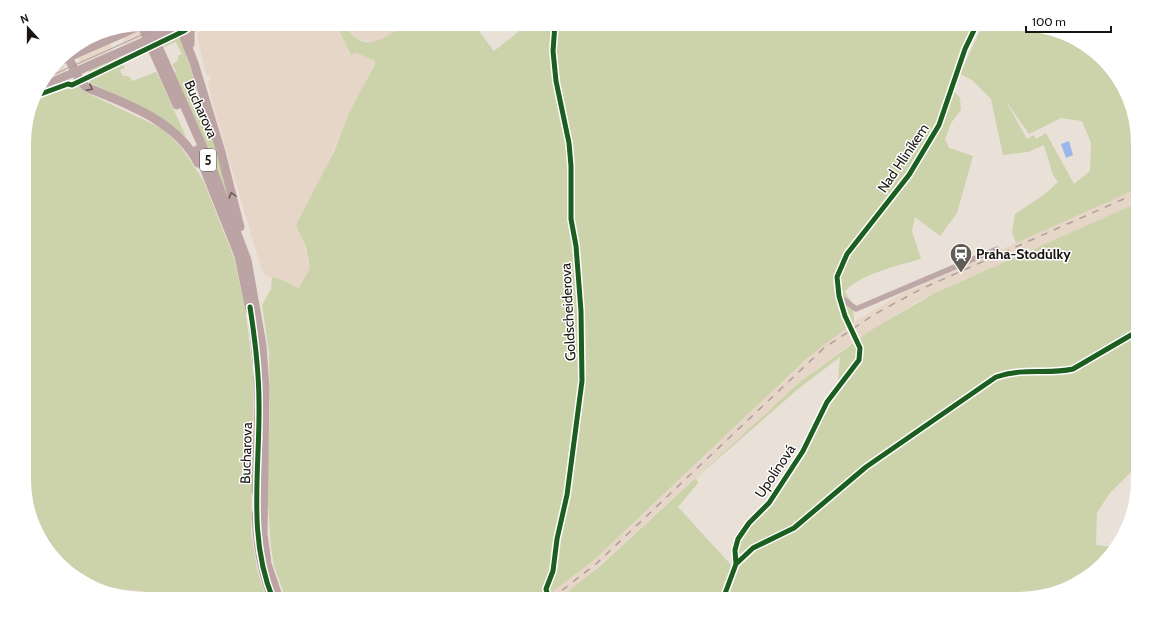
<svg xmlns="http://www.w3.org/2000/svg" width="1162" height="623" viewBox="0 0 1162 623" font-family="Cabin,sans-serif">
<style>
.built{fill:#e6d6c8}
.green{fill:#ccd2aa;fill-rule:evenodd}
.water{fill:#9ab7ec}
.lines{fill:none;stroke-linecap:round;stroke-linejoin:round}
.street{stroke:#bda7a7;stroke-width:5.5}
.secondary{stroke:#bba4a4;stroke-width:8}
.primary{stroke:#bca4a5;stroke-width:9}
.tram{stroke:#ad9f9c;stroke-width:1}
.rail{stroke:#ad9f9c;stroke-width:1.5;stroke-dasharray:7 7;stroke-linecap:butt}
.cycleway-casing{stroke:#fff;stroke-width:8}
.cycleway{stroke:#1b5e20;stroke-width:5}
.oneway{stroke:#6b5c5a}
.labels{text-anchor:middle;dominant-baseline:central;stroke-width:3;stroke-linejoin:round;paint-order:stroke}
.shield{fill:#fff;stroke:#5f5b58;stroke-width:1}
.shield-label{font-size:13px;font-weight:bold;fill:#1a1510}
.street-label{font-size:14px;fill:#1a1510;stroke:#fff}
.poi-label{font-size:14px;font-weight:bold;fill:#1a1510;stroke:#fff;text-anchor:start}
</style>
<rect width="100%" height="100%" fill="#e9e0d8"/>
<path class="built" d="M 153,24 L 168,25 L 126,45 L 124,44 L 122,38 Z
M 207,24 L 336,24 L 351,55 L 357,53 L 375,61 L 359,97 L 348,115 L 331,157 L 303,241 L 310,268 L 300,288 L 282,280 L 265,276 L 261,268 L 211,98 L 208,82 L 211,80 L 210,76 L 206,74 L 197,36 L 201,28 Z
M 345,24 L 415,24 L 378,40 L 371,42 L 357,39 Z
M 110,44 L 113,49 L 112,52 L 80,64 L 79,58 Z
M 61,65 L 64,66 L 66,71 L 42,83 L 53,68 Z
M 1137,189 L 1137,203 L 933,294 L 913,304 L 842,350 L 801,381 L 580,583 L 559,599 L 543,599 L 594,560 L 785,378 L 822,345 L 850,324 L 901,294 Z
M 90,586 L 142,591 L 176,599 L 143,599 Z"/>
<path class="green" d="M 336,24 L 345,24 C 367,64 390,26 417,24 C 440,23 463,24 485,24 L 478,30 L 494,51 L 528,24 L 553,24 L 555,62 L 557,24 L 974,24 L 957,59 L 949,85 L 960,98 L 961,110 L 951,123 L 945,139 L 949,148 L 973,156 L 957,213 L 940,236 L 915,217 L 912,231 L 921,259 C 902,264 855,276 845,292 L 853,304 L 854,322 L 806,359 L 594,560 L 543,599 L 286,599 L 274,566 L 271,547 L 267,489 L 270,408 L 269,352 L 262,305 L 271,289 L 272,277 L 282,280 L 299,288 L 310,268 L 306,247 L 296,225 L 334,152 L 348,115 L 375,64 L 375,61 L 357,53 L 351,55 Z
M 983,24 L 1019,24 L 1072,36 L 1118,77 L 1137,128 L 1137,189 L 1016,243 L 1012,232 L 1015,214 L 1045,194 L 1058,182 L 1053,175 L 1044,145 L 1028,152 L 1003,155 L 991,99 L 972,80 L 960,74 ZM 1005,100 L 1029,134 L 1061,118 L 1082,121 L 1091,143 L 1090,171 L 1074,184 L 1046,133 L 1036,139 L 1034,135 L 1027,139 Z
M 181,34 L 184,49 L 218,154 L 230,201 L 174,73 L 176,71 L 172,65 L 178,60 L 178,56 L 182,54 L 176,42 L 164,47 L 163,44 Z
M 117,58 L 121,60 L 86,76 L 90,70 Z
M 122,63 L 125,68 L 120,70 L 123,76 L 128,76 L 133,81 L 156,72 L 160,79 L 186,137 L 159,116 L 89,82 L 88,79 Z
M 66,86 L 79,87 L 83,91 L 163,129 L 181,147 L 203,180 L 234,258 L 245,308 L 254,379 L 251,532 L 257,570 L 267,599 L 176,599 L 142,591 L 90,586 L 48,552 L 25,496 L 24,135 L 34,99 Z
M 1137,203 L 1138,465 L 1109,494 L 1097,513 L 1096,545 L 1113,547 L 1085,579 L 1026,599 L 559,599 L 600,566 L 801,381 L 873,329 L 933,294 ZM 840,357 L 838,382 L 822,404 L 801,451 L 770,498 L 732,550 L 732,566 L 678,507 L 698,483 L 696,478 L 798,389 Z"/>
<path class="water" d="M 1069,141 L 1073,155 L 1066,158 L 1061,144 Z"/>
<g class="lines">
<path class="street" d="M 977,24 L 965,49 L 939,125 L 909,175 L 847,254 C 839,269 835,279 839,296 L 856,309 L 997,249
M 548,597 L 546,589 L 553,571 L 557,539 L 567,495 L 582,381 L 581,311 L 576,246 L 571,219 L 571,166 L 569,143 L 556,81 L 553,51 L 555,24
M 723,599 L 736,564 L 735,550 L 738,539 L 749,523 L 769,503 L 803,451 L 827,402 L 859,360"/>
<path class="secondary" d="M 58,62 L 69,57
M 38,88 L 75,72"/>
<path class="primary" d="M 141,24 L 177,105
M 148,24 L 212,168 L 247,260 L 262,345 L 265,389 L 263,534 L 267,564 L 279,599
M 179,24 L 194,63 L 221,152 L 240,227
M 190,44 L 190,32 L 193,24
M 66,53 L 80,81 L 86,87 C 127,104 177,121 198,163
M 69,57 L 144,24
M 75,72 L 184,24
M 197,150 L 239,256 L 250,310
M 253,324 L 257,363
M 256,491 L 259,404 L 258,376
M 256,514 C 257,543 261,569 271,595"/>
<path class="tram" d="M 46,78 L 166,24"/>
<path class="rail" d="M 115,592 L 158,599
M 551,599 L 597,563 L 824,348 L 875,314 L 921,289 L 1137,193"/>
<g class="cycleway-casing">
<path id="cycleway" d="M 35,96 L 68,84 L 72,85 L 184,31 L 187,29 L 185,24
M 250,307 C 255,339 259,371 259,404 C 260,470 247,536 273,599
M 736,564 L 753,548 L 794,528 L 866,467 L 996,377 C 1025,367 1046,375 1073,369 L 1138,331
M 549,599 L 546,589 L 553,571 L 557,539 L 567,495 L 582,381 L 581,311 L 576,246 L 571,219 L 571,166 L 569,143 L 556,81 L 553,51 L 555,24
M 723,599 L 736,564 L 735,550 L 738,539 L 749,523 L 769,503 L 803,451 L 827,402 L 859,360 L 860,348 L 845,316 L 839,296 L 837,277 L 847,254 L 909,175 L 939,125 L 965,49 L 977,24"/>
</g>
<use href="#cycleway" class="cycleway"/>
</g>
<defs><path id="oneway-chevron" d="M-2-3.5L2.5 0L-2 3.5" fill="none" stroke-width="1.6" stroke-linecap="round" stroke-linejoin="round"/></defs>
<g class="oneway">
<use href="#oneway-chevron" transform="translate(90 88) rotate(28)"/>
<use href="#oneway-chevron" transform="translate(232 195) rotate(-105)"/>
</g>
<defs>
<g id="station-pin" transform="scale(1.15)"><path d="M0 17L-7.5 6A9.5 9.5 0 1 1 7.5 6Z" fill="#625c56" stroke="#fff"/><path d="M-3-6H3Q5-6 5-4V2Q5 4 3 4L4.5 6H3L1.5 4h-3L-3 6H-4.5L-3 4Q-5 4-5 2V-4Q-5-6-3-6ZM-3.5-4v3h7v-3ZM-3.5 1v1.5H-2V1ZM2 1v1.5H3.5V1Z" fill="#fff"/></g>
</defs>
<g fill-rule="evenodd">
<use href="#station-pin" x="961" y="254"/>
</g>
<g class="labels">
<rect class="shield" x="200" y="149" width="16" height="22" rx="3"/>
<g class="shield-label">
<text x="208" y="160">5</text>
</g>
<g class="street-label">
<text transform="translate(201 109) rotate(66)">Bucharova</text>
<text transform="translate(903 158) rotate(-56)">Nad Hliníkem</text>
<text transform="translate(568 312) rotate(-93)">Goldscheiderova</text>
<text transform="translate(246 453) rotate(-88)">Bucharova</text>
<text transform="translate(775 471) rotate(-56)">Upolínová</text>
</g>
<g class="poi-label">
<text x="976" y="254">Praha-Stodůlky</text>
</g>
</g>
<path d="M0 0H1162V623H0ZM143 31H1019A112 112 0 0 1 1131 143V480A112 112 0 0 1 1019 592H143A112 112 0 0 1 31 480V143A112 112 0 0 1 143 31Z" fill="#fff" fill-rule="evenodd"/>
<g transform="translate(28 28) rotate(339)" stroke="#ffffff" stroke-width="3" paint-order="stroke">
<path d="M0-3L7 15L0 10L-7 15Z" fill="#1a1510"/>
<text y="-6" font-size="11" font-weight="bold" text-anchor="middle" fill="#1a1510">N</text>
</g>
<path d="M1026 26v6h85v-6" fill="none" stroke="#1a1510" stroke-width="2"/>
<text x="1032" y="26" font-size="12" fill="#1a1510" stroke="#ffffff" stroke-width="3" paint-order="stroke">100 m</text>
</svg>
